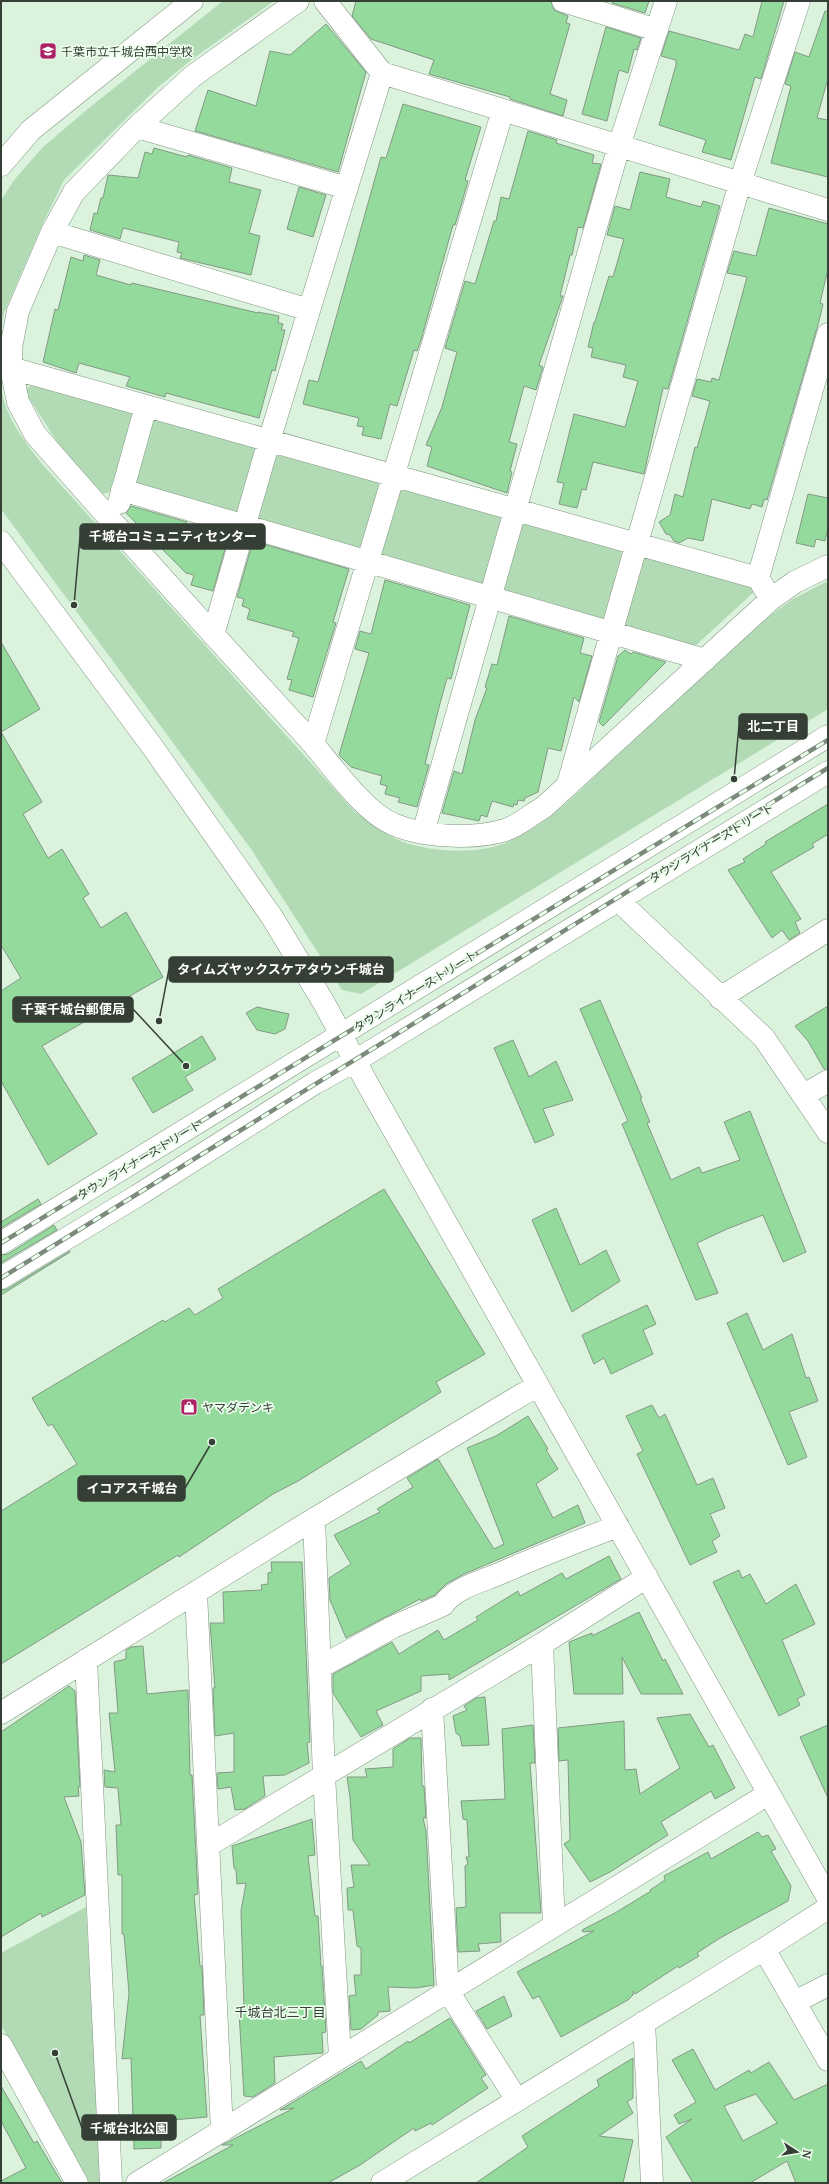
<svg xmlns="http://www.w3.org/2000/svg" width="829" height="2184" viewBox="0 0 829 2184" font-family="'Noto Serif','Noto Sans JP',serif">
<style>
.green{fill:#b2dbb5}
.building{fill:#94da9c;stroke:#839985;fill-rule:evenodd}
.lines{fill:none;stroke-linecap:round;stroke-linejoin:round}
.minor-casing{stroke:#819682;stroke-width:23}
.minor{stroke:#fff;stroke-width:22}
.rail-casing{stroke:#7b8a7b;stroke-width:4.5}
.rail{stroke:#ebfeec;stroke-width:3;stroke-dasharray:9;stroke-linecap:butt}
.labels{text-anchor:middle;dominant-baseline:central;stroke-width:3.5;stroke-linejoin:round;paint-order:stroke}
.poi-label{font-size:12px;fill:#363f36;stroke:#ebfeec;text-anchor:start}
.street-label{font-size:12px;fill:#363f36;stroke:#ebfeec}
.neighbourhood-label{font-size:13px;fill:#363f36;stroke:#ebfeec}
.leader{fill:none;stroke:#363f36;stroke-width:1.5}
.callout-dot{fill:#363f36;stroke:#ebfeec;stroke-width:1.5}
.callout{fill:#363f36;stroke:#363f36;stroke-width:1.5}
.callout-label{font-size:13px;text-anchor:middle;font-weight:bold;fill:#fff}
</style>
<rect width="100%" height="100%" fill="#dbf2dc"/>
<path class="green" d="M 223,1 L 274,1 L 191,60 L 157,88 L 64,180 L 43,223 L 4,313 L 1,326 L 1,200 L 15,179 L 43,147 L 89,108 Z
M 35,383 L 130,409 L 133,415 L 111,492 L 102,494 L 61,448 L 24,390 Z
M 1,386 C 4,416 25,442 43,465 L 355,812 C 370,822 384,834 401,841 C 429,852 477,855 505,843 C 548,826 581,789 614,758 C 664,712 715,665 765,619 L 793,599 L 828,581 L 828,709 L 361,994 L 342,990 L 251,849 L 1,509 Z
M 157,416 L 258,444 L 237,518 L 128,487 L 149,421 Z
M 283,451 L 376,477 L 380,487 L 360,553 L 250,524 L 271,457 Z
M 405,485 L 500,515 L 502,529 L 484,588 L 376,558 L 395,491 Z
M 526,520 L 620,549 L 623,557 L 604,625 L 496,594 L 517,524 Z
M 648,555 L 757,589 L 692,649 L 619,629 L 640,558 Z
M 86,1907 L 101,2183 L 86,2183 L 1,2025 L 1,1953 Z"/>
<path class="building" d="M 356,1 L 551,1 L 554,10 L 568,16 L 566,23 L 570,24 L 550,94 L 567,100 L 563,116 L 510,99 L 510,97 L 429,74 L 434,60 L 371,39 L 352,16 Z
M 613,1 L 649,1 L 645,13 L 612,3 Z
M 762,1 L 784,1 L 761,79 L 755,77 L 731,160 L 702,152 L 706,140 L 659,125 L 676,65 L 676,60 L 661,56 L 669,31 L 739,50 L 745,34 L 753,37 Z
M 825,11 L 828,12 L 828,78 L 817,118 L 828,120 L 828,177 L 771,163 L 791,86 L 785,84 L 795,52 L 809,57 Z
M 326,24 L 366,72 L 338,172 L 195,131 L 208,90 L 256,106 L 270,51 L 290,55 Z
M 606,27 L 641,38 L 637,50 L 634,49 L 628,73 L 619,70 L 607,121 L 582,114 Z
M 403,104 L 481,127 L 465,180 L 468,181 L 462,202 L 455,225 L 453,225 L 421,340 L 417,351 L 414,350 L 397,406 L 390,404 L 381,439 L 362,435 L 364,427 L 357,426 L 359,418 L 303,404 L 309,380 L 318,382 L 381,157 L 386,158 Z
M 528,131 L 557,140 L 556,143 L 594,155 L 592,163 L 601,164 L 583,228 L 578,227 L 572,255 L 570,255 L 560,296 L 563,296 L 539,365 L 543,367 L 536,390 L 524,386 L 509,442 L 517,444 L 510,471 L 512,472 L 507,493 L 427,466 L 432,447 L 426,445 L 442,407 L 457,352 L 445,348 L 465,281 L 475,284 L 494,221 L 496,221 L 501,197 L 509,199 Z
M 154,148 L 187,157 L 188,155 L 232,168 L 229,182 L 261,190 L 249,233 L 260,236 L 251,275 L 180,258 L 182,253 L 177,252 L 179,242 L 123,228 L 120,239 L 90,230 L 94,213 L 97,214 L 101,198 L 103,198 L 108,175 L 138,178 L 145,152 L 152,154 Z
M 640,172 L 670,179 L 666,197 L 701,207 L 703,201 L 720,206 L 668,389 L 663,388 L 644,474 L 593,462 L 586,490 L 582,489 L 577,508 L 559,504 L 564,483 L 557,482 L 574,414 L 625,427 L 638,381 L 623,377 L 626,365 L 591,357 L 593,348 L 588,347 L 594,322 L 595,322 L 609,276 L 613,277 L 624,239 L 607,235 L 615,206 L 630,210 Z
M 299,187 L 326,195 L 313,237 L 287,229 Z
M 769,208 L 828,224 L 828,269 L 820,303 L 823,304 L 819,321 L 767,500 L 764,499 L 762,507 L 752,504 L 750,509 L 712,499 L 703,541 L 688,538 L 679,543 L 674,541 L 670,535 L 666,534 L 659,522 L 670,515 L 675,494 L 683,497 L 695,447 L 697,448 L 710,401 L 692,396 L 697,379 L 711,382 L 712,378 L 719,380 L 747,277 L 727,273 L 734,251 L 756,256 Z
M 84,255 L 100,260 L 96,275 L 131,285 L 132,283 L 258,313 L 258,312 L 279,316 L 278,323 L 283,324 L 281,330 L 285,330 L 275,371 L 272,370 L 259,418 L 166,393 L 165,397 L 126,386 L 130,377 L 79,363 L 76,373 L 43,362 L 55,309 L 58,310 L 71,257 L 83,261 Z
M 808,494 L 828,498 L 828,527 L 825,541 L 816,539 L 814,547 L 796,543 Z
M 131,506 L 187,522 L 182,537 L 225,549 L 213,591 L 191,585 L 194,575 L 186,573 L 126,513 Z
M 253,541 L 349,569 L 333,622 L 336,623 L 313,697 L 289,690 L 292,680 L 287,679 L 299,638 L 292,636 L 294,632 L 247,619 L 250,609 L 242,606 L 244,599 L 237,597 Z
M 385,580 L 470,605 L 451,679 L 447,678 L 438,711 L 425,764 L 429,765 L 417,807 L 398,802 L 400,798 L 385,794 L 387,786 L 380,784 L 382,776 L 351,767 L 339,755 L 369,653 L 355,649 L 360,631 L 371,634 Z
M 509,616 L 584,638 L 580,653 L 592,656 L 579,702 L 574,697 L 561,751 L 548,748 L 538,792 L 525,798 L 524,801 L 518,800 L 517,805 L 514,804 L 513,807 L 492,801 L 487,817 L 481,815 L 479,821 L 442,813 L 454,771 L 462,774 L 475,720 L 487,688 L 485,687 L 492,664 L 497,665 Z
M 1,642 L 40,709 L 1,732 Z
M 625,650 L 631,654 L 633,652 L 666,662 L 603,726 L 599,722 L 618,656 Z
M 1,732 L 42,802 L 23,814 L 48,858 L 62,849 L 89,894 L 83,898 L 101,928 L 126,912 L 163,977 L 42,1046 L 97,1134 L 48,1165 L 1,1081 L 1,991 L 21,978 L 1,945 Z
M 828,804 L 828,834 L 812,844 L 814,847 L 771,872 L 801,919 L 795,922 L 800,933 L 789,940 L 782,930 L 772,938 L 728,870 L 745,862 L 743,859 L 766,844 L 765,842 Z
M 600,1000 L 642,1098 L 640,1098 L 650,1122 L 647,1123 L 671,1180 L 699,1167 L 702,1173 L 740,1160 L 724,1122 L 750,1111 L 806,1252 L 783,1262 L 763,1215 L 727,1229 L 697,1243 L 718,1293 L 696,1300 L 622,1124 L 628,1121 L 580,1009 Z
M 828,1006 L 828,1069 L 824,1069 L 808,1041 L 795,1026 Z
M 257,1007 L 289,1014 L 285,1029 L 275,1034 L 257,1030 L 246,1013 Z
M 202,1036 L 216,1059 L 185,1077 L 193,1090 L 153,1113 L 132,1078 Z
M 513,1040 L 529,1077 L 556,1061 L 573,1100 L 543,1109 L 554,1135 L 535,1143 L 494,1048 Z
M 384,1189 L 485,1354 L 436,1382 L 441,1392 L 298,1481 L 273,1494 L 179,1557 L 178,1555 L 1,1664 L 1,1511 L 77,1464 L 52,1424 L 48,1426 L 32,1398 L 163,1320 L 165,1322 L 189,1308 L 195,1315 L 223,1298 L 218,1289 Z
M 38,1199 L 41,1204 L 1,1228 L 1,1222 Z
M 556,1208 L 580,1265 L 606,1250 L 620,1281 L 572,1312 L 532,1220 Z
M 54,1225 L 57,1230 L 1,1263 L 1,1255 L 8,1254 Z
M 70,1251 L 70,1252 L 1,1295 L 1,1290 L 7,1289 Z
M 647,1305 L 656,1324 L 643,1330 L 653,1354 L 611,1374 L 604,1358 L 594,1364 L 582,1335 Z
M 747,1313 L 763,1350 L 792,1334 L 806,1378 L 809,1377 L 818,1401 L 789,1412 L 807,1457 L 788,1465 L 727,1323 Z
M 652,1405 L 659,1418 L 665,1414 L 697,1485 L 713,1478 L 725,1508 L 710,1514 L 720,1536 L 712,1541 L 717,1552 L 690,1565 L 637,1454 L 643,1451 L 626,1416 Z
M 528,1416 L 548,1449 L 546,1450 L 558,1469 L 536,1484 L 553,1518 L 578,1505 L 585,1523 L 464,1574 L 446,1584 L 435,1595 L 421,1601 L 420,1599 L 346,1638 L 330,1600 L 329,1578 L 351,1564 L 334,1535 L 380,1512 L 377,1509 L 413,1487 L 407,1478 L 438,1459 L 494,1549 L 504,1544 L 467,1448 L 496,1436 Z
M 609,1556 L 621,1579 L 449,1680 L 449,1674 L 421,1676 L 421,1691 L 376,1711 L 383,1725 L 361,1737 L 333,1693 L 333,1674 L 392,1642 L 399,1654 L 438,1630 L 444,1640 L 478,1620 L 476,1617 L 518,1591 L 520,1596 L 562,1573 L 566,1579 Z
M 271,1562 L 302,1562 L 310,1742 L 307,1743 L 309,1763 L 285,1775 L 263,1776 L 265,1796 L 245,1809 L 235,1810 L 231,1787 L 218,1789 L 217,1773 L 234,1772 L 234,1733 L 215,1736 L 213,1688 L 215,1688 L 210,1623 L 224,1623 L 223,1592 L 262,1590 L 261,1585 L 268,1584 L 268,1573 L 272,1572 Z
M 739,1570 L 742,1578 L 750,1574 L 766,1604 L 796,1584 L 815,1624 L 782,1640 L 805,1695 L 797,1699 L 800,1705 L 779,1716 L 713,1582 Z
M 639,1612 L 663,1661 L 665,1659 L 683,1694 L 641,1694 L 622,1657 L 623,1694 L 574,1694 L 569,1642 L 592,1633 L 592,1636 Z
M 143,1646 L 147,1694 L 188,1690 L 190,1775 L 192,1775 L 198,1894 L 194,1895 L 200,1966 L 202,1966 L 204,2015 L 200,2015 L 207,2117 L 161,2121 L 161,2148 L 134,2149 L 131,2058 L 122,2059 L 129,1993 L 124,1934 L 122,1934 L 122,1875 L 118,1875 L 116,1825 L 121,1825 L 118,1788 L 105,1787 L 104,1770 L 115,1772 L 109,1713 L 118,1713 L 114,1662 L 126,1659 L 126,1650 L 131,1647 Z
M 69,1686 L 75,1691 L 80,1787 L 78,1787 L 79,1796 L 64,1797 L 81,1842 L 85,1895 L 42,1917 L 41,1913 L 1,1937 L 1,1732 Z
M 485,1697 L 489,1745 L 462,1746 L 460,1736 L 456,1733 L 453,1716 L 467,1710 L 464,1706 L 476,1698 Z
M 690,1714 L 709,1747 L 713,1745 L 735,1788 L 715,1799 L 711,1791 L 661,1822 L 668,1835 L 610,1872 L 590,1882 L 564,1844 L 570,1840 L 568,1760 L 559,1761 L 558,1728 L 624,1721 L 625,1770 L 636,1769 L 640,1794 L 680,1768 L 657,1718 Z
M 533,1725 L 535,1763 L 530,1763 L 541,1913 L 500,1913 L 501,1942 L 478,1944 L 480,1951 L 458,1952 L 456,1908 L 466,1907 L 465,1866 L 468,1864 L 466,1857 L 469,1857 L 467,1820 L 463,1819 L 461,1801 L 505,1799 L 502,1729 Z
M 828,1725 L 828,1798 L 800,1737 Z
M 410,1738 L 421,1738 L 422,1786 L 424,1786 L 426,1818 L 423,1818 L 426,1831 L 434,1985 L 416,1988 L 388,1987 L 390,2011 L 378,2012 L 378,2015 L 361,2029 L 351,2030 L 349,1996 L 356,1995 L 354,1975 L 361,1975 L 361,1948 L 357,1946 L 353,1910 L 348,1910 L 347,1888 L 354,1887 L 351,1865 L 370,1865 L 353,1840 L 350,1797 L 347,1777 L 367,1777 L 365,1769 L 393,1767 L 393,1749 Z
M 312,1819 L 315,1855 L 308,1856 L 315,1916 L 318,1916 L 321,1966 L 322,1966 L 326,2032 L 322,2033 L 323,2053 L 274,2057 L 275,2083 L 253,2097 L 244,2096 L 239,2012 L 244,2009 L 241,1911 L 246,1883 L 237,1884 L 236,1870 L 234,1868 L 232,1846 Z
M 758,1832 L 762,1837 L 768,1835 L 776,1849 L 771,1851 L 791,1886 L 788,1901 L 720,1938 L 697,1953 L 699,1956 L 679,1968 L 678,1966 L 635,1994 L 633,1991 L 633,1995 L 628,2000 L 561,2037 L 539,1996 L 533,1999 L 517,1972 L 594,1931 L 583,1932 L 582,1930 L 615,1913 L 651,1891 L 650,1890 L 665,1880 L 664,1876 L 708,1852 L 711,1859 Z
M 504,1996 L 512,2016 L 487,2029 L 476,2011 Z
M 450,2018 L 486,2075 L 481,2078 L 488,2088 L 432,2125 L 431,2123 L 415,2131 L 414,2128 L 360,2165 L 328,2183 L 163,2183 L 233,2145 L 222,2145 L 226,2143 L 294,2108 L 280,2110 L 361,2061 L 366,2069 L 408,2041 L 409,2043 Z
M 693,2049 L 715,2090 L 749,2070 L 751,2073 L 769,2062 L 794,2100 L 828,2084 L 828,2183 L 796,2183 L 787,2161 L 750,2183 L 693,2183 L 666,2137 L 692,2119 L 679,2124 L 674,2115 L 696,2102 L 672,2060 ZM 756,2094 L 777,2123 L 743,2141 L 724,2106 Z
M 633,2058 L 633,2098 L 627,2102 L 633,2113 L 599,2136 L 633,2140 L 623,2183 L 476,2183 L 528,2147 L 522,2136 L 599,2086 L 597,2080 Z
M 1,2086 L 34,2143 L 37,2141 L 62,2183 L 1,2183 L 1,2181 L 26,2168 L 1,2121 Z"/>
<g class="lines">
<g class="minor-casing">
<path id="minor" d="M 298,1 L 193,76 L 137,127 L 74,192 L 52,232 L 18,311 L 11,348 L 11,368 L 18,402 L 35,434 C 124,536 214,636 306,736 C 329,761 362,811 393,824 C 422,837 474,840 505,830 C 518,826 532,814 544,807 L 771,599 L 795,582 L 828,566
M 325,1 L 382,73 L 828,210
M 563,1 L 657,30
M 137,127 L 347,188
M 1,165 L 31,130 L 192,1
M 52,232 L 309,310
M 11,368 L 758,578 L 771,599
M 122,490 L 705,660
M 119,503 L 146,406
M 1,542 L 154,749 L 272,917 L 324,1003 L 367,1083 L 828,1898
M 758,578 L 828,334
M 213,635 L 269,441 L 382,73
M 313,744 L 503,110
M 568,784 L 740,183 L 799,1
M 423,833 L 619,146 L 666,1
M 618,900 L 764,1038 L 828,1132
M 720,998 L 828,930
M 804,1095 L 828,1081
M 1,1243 L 828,736
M 1,1278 L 137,1196 L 315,1083 L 355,1061 L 828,772
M 314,1519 L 324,1775 L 340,2058
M 196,1593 L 222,2131
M 542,1644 L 554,1926
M 86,1660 L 111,2183
M 320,1667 L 393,1627 L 443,1605 C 454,1588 483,1581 501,1573 C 540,1556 578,1541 618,1526
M 432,1709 L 448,1991 L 517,2100
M 1,1713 L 314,1519 L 538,1385
M 209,1845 L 542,1644 L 647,1577
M 764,1949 L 828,2060
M 795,2002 L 828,1985
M 644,2022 L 652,2183
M 1,2045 L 77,2183
M 137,2183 L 768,1794
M 382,2183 L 764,1949 L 828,1908"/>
</g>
<use href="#minor" class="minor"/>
<g class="rail-casing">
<path id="rail" d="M 1,1243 L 828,740
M 1,1278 L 828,768"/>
</g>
<use href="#rail" class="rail"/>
</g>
<defs>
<g id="school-square" transform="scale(0.9)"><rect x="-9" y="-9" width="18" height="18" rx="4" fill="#ac2365" stroke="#ebfeec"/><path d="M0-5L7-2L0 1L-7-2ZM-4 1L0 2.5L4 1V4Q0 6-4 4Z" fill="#fff"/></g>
<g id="shop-square" transform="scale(0.9)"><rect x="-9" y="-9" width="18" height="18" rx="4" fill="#ac2365" stroke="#ebfeec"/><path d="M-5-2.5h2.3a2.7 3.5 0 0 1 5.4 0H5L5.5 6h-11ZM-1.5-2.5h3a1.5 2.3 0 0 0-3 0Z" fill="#fff"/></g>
</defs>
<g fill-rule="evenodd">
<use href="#school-square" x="48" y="51"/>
<use href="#shop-square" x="189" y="1407"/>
</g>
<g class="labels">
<g class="poi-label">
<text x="61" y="51">千葉市立千城台西中学校</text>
<text x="202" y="1407">ヤマダデンキ</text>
</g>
<g class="street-label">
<text transform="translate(711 843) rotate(-31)">タウンライナーストリート</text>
<text transform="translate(415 991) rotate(-32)">タウンライナーストリート</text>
<text transform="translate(139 1160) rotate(-31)">タウンライナーストリート</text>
</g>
<g class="neighbourhood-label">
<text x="280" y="2012">千城台北三丁目</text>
</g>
</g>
<path class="leader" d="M74 605L80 537M734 779L739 726M159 1021L169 969M186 1066L133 1009M212 1442L185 1488M55 2053L82 2128"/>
<g class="callout-dot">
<circle cx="74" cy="605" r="4"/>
<circle cx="734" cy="779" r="4"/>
<circle cx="159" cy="1021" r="4"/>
<circle cx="186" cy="1066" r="4"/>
<circle cx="212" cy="1442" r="4"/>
<circle cx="55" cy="2053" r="4"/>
</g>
<g class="callout">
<rect x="80" y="524" width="185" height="25" rx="4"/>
<rect x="739" y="714" width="68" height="25" rx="4"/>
<rect x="169" y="957" width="224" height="25" rx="4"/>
<rect x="13" y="997" width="120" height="25" rx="4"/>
<rect x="78" y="1476" width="107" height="25" rx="4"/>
<rect x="82" y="2115" width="94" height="25" rx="4"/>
</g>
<g class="callout-label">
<text x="173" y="541">千城台コミュニティセンター</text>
<text x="773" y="731">北二丁目</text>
<text x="281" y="974">タイムズヤックスケアタウン千城台</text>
<text x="73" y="1014">千葉千城台郵便局</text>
<text x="132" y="1493">イコアス千城台</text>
<text x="129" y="2133">千城台北公園</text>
</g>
<rect width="829" height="2184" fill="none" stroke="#363f36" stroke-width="4"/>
<g transform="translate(797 2152) rotate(102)" stroke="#ebfeec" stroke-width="3" paint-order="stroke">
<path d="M0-3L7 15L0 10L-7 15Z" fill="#363f36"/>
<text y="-6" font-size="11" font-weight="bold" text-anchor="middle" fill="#363f36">N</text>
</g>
</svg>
